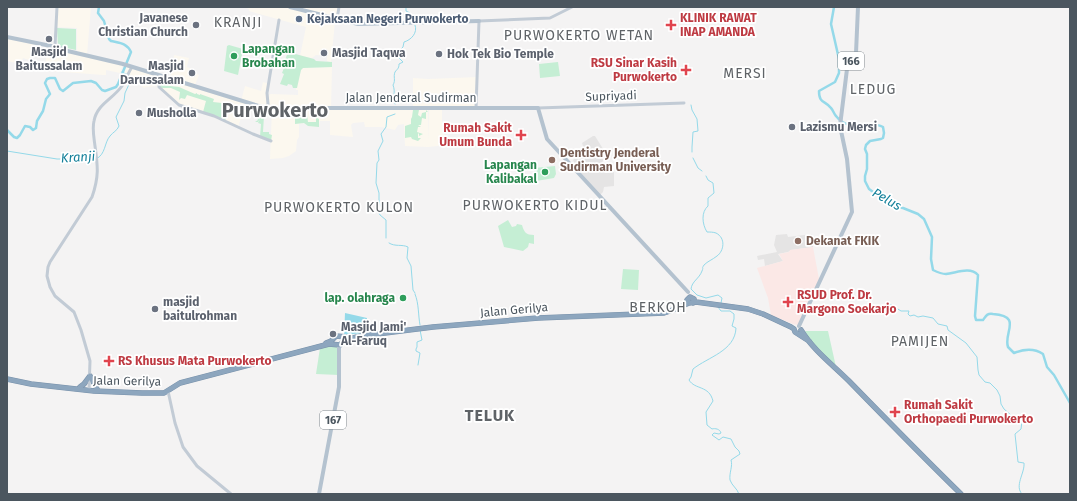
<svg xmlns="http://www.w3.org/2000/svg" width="1077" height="501" viewBox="0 0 1077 501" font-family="'Fira Sans',sans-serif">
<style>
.commercial{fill:#fcf8ef}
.education{fill:#e5e4e4}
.medical{fill:#fbe8e6}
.green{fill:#c5eed4}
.water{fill:#94d9e9}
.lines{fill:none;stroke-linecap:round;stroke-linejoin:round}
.stream{stroke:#94d9e9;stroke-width:1}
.river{stroke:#94d9e9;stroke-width:2.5}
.highway-casing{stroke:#7891aa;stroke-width:5.5}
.secondary{stroke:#c2cbd5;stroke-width:3}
.primary{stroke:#b4c2cf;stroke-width:4}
.highway{stroke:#8da6be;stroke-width:4.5}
.service-dot{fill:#5c6f8a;stroke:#fff;stroke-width:1.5}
.worship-dot{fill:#6b7280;stroke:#fff;stroke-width:1.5}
.health-dot{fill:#e0444e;stroke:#fff;stroke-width:1.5}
.leisure-dot{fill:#2e9e5b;stroke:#fff;stroke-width:1.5}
.education-dot{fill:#8d6e63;stroke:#fff;stroke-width:1.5}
.labels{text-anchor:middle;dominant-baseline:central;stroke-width:3.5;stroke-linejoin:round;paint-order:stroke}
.shield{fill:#fff;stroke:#81898f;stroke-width:1}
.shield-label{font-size:11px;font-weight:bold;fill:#4b565f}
.worship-label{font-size:12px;font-weight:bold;fill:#5b616d;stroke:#fff;text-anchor:start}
.health-label{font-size:12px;font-weight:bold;fill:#be3a42;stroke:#fff;text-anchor:start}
.service-label{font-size:12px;font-weight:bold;fill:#4e5e75;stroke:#fff;text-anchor:start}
.leisure-label{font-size:12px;font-weight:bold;fill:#27864d;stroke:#fff;text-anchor:end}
.street-label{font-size:12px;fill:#4b565f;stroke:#fff}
.education-label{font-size:12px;font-weight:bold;fill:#785e54;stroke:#fff;text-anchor:start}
.water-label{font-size:13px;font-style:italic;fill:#14809a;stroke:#fff}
.quarter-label{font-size:14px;letter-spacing:1px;fill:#5f6367;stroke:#fff}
.district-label{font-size:16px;font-weight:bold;letter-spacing:1px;fill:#5f6367;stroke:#fff}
.town-label{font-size:20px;font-weight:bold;fill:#5f6367;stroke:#fff}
</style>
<rect width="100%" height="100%" fill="#f4f3f3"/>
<path class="commercial" d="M 57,7 L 91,7 L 87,55 L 123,64 L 120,73 L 106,70 L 106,75 L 103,75 L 51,71 L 44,69 L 49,46 L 77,52 L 77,28 L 56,27 Z
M 242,7 L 339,7 L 338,15 L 334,20 L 335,22 L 331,62 L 327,61 L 327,56 L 316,55 L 312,58 L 300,56 L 306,27 L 249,11 L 249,9 Z
M 7,37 L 36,44 L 32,61 L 23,58 L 21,64 L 7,61 Z
M 174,55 L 189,58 L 187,67 L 192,69 L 193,72 L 199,75 L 195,85 L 241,101 L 245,86 L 261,91 L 263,82 L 269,84 L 268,95 L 271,94 L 298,95 L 298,90 L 296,90 L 296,86 L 301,70 L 303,68 L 332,67 L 331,109 L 428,109 L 428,141 L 429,109 L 442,109 L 442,131 L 446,136 L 447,145 L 428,147 L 405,146 L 404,124 L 398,125 L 395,130 L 381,127 L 365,127 L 364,122 L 353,123 L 351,125 L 353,137 L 330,135 L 330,121 L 320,121 L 319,127 L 308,126 L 304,123 L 299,124 L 299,137 L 297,140 L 296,151 L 289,156 L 283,158 L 270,159 L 272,109 L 268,104 L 267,107 L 246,103 L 238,127 L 178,104 L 158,86 L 147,87 L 144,88 L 140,85 L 131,80 L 129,75 L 124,72 L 127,65 L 170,80 Z
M 478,77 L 476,108 L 413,108 L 413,78 L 428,79 Z"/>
<path class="education" d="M 593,136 L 595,136 L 605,152 L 604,159 L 601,164 L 605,173 L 614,172 L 614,186 L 604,187 L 603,192 L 599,196 L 573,168 L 576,166 L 573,160 L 581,153 L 583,154 L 585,153 L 582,143 Z
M 787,234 L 788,237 L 812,234 L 813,247 L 791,250 L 788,252 L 778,254 L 783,261 L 765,266 L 764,259 L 758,260 L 757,256 L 777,252 L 774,245 L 776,235 Z"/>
<path class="medical" d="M 813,247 L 819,279 L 798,325 L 793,324 L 771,315 L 768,298 L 757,268 L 783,261 L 779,254 L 789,252 L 790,250 Z"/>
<path class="green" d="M 57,28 L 76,29 L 76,50 L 58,46 Z
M 229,45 L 243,49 L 238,75 L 224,71 L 227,46 Z
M 288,52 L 314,59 L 316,61 L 332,62 L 332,67 L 303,68 L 301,70 L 297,88 L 293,88 L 292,85 L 288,84 L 287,86 L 280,84 L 284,74 L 282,73 L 284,68 L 282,68 Z
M 558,62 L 560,76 L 540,78 L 539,64 Z
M 161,85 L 179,87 L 195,94 L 197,93 L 197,94 L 200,95 L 200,94 L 214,99 L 213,102 L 231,104 L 225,121 L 203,112 L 206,101 L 187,95 L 185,99 L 181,98 L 179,100 L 180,92 L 171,88 L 162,88 L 159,86 Z
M 246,105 L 262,109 L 261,116 L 263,110 L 266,110 L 266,116 L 264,116 L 263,132 L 269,132 L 269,134 L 272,135 L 271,141 L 260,137 L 261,124 L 258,123 L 260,119 L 258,122 L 255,122 L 258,120 L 257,116 L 259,115 L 260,111 L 245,107 Z
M 413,110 L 419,110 L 418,115 L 421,117 L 422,113 L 426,112 L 426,110 L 428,112 L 426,112 L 426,119 L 422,118 L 421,125 L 418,125 L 421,127 L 418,127 L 417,132 L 423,134 L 419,136 L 419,134 L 418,133 L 418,138 L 421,138 L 418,141 L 412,139 L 411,137 L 405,138 L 405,126 L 411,124 L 411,119 L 412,117 Z
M 295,115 L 307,115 L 308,122 L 316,122 L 316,116 L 317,116 L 317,118 L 319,119 L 319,127 L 308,126 L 304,123 L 295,124 Z
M 555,166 L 556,174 L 554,178 L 536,181 L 534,168 Z
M 508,220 L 512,227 L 516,226 L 517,224 L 522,225 C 524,232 526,235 534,235 L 534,244 L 529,243 L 528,247 L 523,251 L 504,247 L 498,226 Z
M 623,269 L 639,270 L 638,290 L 621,289 Z
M 806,331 L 828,331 L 836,367 L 805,335 L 804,332 Z
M 333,344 L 336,346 L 338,349 L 339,375 L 316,374 L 320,348 Z"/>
<path class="water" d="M 345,313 L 367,318 L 367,321 L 362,322 L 364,333 L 353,334 L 344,337 Z"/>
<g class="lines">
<path class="stream" d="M 406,7 L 406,11 L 410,13 L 414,20
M 399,51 L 403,47 L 404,42 C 411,40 418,33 415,25
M 395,104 C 392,96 396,93 393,85 C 396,80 393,77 395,72 C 397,69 399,69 399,64 L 403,62 L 399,58 L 399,56
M 691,105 L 692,110 L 697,119 L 698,131 L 693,132 L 692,147 L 692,152
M 7,151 L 57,159 L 96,159 C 106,154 104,143 110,136 C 113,132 117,131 119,126 L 116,117 L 124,101 L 125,93 L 131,80 L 128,75 L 122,72
M 693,158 L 698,168 L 702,171
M 706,176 L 708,180 L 713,183 L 714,193 L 708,198 L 708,206 C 701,212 702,224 707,232 C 710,232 713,232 716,233 C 726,238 724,251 717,256 C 712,260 708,261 704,265 C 701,270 704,266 702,271 C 699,279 692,281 691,289 L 697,295 L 706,298 L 718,295 L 722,298 L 721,303
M 381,207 L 379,200 L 379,193 L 376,183 L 377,163 L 379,160 L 378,151 L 383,141 L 381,134 L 386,127 L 387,117 L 395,114
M 379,213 L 380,215 L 386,220 L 386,238
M 389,243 C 395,247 402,244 408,247 L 407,258 L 411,266 L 413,290 L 415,293
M 415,294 C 419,304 418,314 420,325
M 890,304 L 901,311 L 909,311 L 908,314 L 910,316 L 914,315 L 918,317 L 923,316 L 933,318 L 938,324 L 947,326 L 948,330 L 966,343 L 977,357 L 978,370 L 979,375 L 985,382 L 990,383 L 997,390 L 1000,396 L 1001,404 L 1004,409 L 1019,422 L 1022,421 L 1021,429 L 1015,434 L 1018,462 L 1024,463 C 1025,473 1014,486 1022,494
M 718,307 L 721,311 L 730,311 L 734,314 L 734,319 L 732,326 L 736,328 C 735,351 708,357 693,369 L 691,377 L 689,380 C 695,390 709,385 713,401 L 706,412 L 707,425 L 712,429 C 715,428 720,429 721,433 L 719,434 L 714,433 L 712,435 L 719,440 L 723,437 L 731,439 L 735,447 L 739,451 L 740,454 L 731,460 C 733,466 729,473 730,480 C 732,486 737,488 739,494
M 418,365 L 420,353 L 416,351 L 416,349 L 417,347 L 417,342 L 422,340 L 420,330"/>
<path class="river" d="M 834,7 L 831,24 L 839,59 L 839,73 L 835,82 L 819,91 C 819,104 825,100 831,108 C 833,110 834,114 836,116 C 850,134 868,119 883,127 L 884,133 L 883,138 L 881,139 L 870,141 L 866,145 L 865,149 L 867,154 L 867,169 L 865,176 L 865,181 L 869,189 L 876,194 L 896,207 L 903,208 L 918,214 L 924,219 L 932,237 L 931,259 L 933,270 C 937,272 941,274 946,274 C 956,273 970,266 978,275 L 975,316 L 976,320 L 983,320 C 986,316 987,313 993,314 C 1023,316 1003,333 1008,347 L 1014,353 C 1024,349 1034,348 1043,354 L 1047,367 L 1054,375 L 1070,403
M 7,130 L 14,137 L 17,138 L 20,135 L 25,126 L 30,127 L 33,130 L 36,128 L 37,121 L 43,111 L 46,99 L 50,94 L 45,83 L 47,79 L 50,78 L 55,78 L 60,89 L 63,91 L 73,83 L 91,81 L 96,83 L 102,90 L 105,91 L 116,87 L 118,84 L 131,52 C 127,43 120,43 111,41 L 109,39 L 104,21 L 98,13 L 99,7"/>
<g class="highway-casing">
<path id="highway" d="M 689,303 L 687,300 L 690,297 L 694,299 L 693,303
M 801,330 C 813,350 833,365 849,381 C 886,419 923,457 961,494
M 326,343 L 331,341 L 336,336 L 347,337
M 90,376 L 97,389
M 7,379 L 31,384 L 94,391 L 142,393 L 164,393 L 180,383 L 329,344 L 340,345 L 345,340 L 361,336 L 433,327 L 538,318 L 664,313 L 670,311 L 689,303 L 696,302 L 748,309 L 763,314 L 791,327 L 794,329 L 795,332 L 809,341
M 80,387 L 84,384 L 90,376"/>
</g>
<path class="secondary" d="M 337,19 L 339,7
M 55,46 L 57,7
M 160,76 L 159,87 L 179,105 L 214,116 L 253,134 L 271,141
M 267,108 L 266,107 L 268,104 L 267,93 L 279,20
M 476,108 L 479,21 L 550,18 L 572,7
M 538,108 L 684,103
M 89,389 L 90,361 L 81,330 L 74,312 L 55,296 L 50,287 L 47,276 L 48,267 L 50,262 L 92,197 C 99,177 98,167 95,146 C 94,138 92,129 94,121 C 97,104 113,99 122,86 C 126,80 128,73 132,67
M 168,391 L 175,423 L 183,447 L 197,466 L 231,494"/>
<path class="primary" d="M 290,7 L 358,24 L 479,21
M 7,37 L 51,46 L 55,46 L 63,49
M 59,49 L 123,64 L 265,108 L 538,108 L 547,139 L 688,292
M 799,326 L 852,212 L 847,159 L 840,126 L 847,69 L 856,53 L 858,7
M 319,494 L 339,387 L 339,345"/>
<use href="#highway" class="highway"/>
</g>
<circle class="service-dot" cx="299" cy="19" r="4"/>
<g class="worship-dot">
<circle cx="196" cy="25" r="4"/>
<circle cx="49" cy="39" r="4"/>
<circle cx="324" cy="53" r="4"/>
<circle cx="439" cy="54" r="4"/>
<circle cx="192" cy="73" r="4"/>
<circle cx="139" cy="113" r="4"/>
<circle cx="792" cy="127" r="4"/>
<circle cx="155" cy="309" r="4"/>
<circle cx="333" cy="334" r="4"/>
</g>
<g class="health-dot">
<path d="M669 19h4v4h4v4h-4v4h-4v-4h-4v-4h4z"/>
<path d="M684 64h4v4h4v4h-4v4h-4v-4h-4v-4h4z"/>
<path d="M519 129h4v4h4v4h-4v4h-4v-4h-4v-4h4z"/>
<path d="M786 296h4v4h4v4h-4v4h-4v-4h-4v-4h4z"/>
<path d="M107 355h4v4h4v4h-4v4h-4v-4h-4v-4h4z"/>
<path d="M893 406h4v4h4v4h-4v4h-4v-4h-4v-4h4z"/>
</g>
<g class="leisure-dot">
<circle cx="234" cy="56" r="4"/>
<circle cx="545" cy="172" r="4"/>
<circle cx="403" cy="298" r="4"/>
</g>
<g class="education-dot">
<circle cx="552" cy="160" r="4"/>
<circle cx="798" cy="241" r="4"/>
</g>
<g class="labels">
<g class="shield">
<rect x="838" y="52" width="26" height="18" rx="3"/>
<rect x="320" y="411" width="26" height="18" rx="3"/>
</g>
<g class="shield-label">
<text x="851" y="61">166</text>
<text x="333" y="420">167</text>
</g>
<g class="worship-label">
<text x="188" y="18" text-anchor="end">Javanese<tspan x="188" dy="14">Christian Church</tspan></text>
<text x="49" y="52" text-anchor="middle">Masjid<tspan x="49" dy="14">Baitussalam</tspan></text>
<text x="332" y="53">Masjid Taqwa</text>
<text x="447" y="54">Hok Tek Bio Temple</text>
<text x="184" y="66" text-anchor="end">Masjid<tspan x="184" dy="14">Darussalam</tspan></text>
<text x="147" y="113">Musholla</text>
<text x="800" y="127">Lazismu Mersi</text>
<text x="163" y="302">masjid<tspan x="163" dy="14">baitulrohman</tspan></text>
<text x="341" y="327">Masjid Jami'<tspan x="341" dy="14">Al-Faruq</tspan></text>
</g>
<g class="health-label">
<text x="680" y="18">KLINIK RAWAT<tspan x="680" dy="14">INAP AMANDA</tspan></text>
<text x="677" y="63" text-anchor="end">RSU Sinar Kasih<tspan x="677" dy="14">Purwokerto</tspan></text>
<text x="512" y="128" text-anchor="end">Rumah Sakit<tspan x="512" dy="14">Umum Bunda</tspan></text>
<text x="797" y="295">RSUD Prof. Dr.<tspan x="797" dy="14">Margono Soekarjo</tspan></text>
<text x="118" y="361">RS Khusus Mata Purwokerto</text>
<text x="904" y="405">Rumah Sakit<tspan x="904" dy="14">Orthopaedi Purwokerto</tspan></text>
</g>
<g class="service-label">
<text x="307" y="19">Kejaksaan Negeri Purwokerto</text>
</g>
<g class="leisure-label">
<text x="242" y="49" text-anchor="start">Lapangan<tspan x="242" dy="14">Brobahan</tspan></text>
<text x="537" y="165">Lapangan<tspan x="537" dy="14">Kalibakal</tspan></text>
<text x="395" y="298">lap. olahraga</text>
</g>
<g class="street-label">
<text transform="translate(611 96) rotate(-2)">Supriyadi</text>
<text x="411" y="98">Jalan Jenderal Sudirman</text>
<text transform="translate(514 310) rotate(-5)">Jalan Gerilya</text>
<text transform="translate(127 381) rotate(1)">Jalan Gerilya</text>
</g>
<g class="education-label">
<text x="560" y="153">Dentistry Jenderal<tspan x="560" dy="14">Sudirman University</tspan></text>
<text x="806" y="241">Dekanat FKIK</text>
</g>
<g class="water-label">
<text transform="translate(78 157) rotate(-3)">Kranji</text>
<text transform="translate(887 199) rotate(30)">Pelus</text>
</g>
<g class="quarter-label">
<text x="238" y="22">KRANJI</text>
<text x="579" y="35">PURWOKERTO WETAN</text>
<text x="745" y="73">MERSI</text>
<text x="873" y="89">LEDUG</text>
<text x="535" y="205">PURWOKERTO KIDUL</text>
<text x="339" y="207">PURWOKERTO KULON</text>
<text x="658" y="307">BERKOH</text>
<text x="920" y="341">PAMIJEN</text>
</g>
<g class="district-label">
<text x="490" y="415">TELUK</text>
</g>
<g class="town-label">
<text x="275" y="110">Purwokerto</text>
</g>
</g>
<rect width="1077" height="501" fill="none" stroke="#4b565f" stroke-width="16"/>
</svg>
